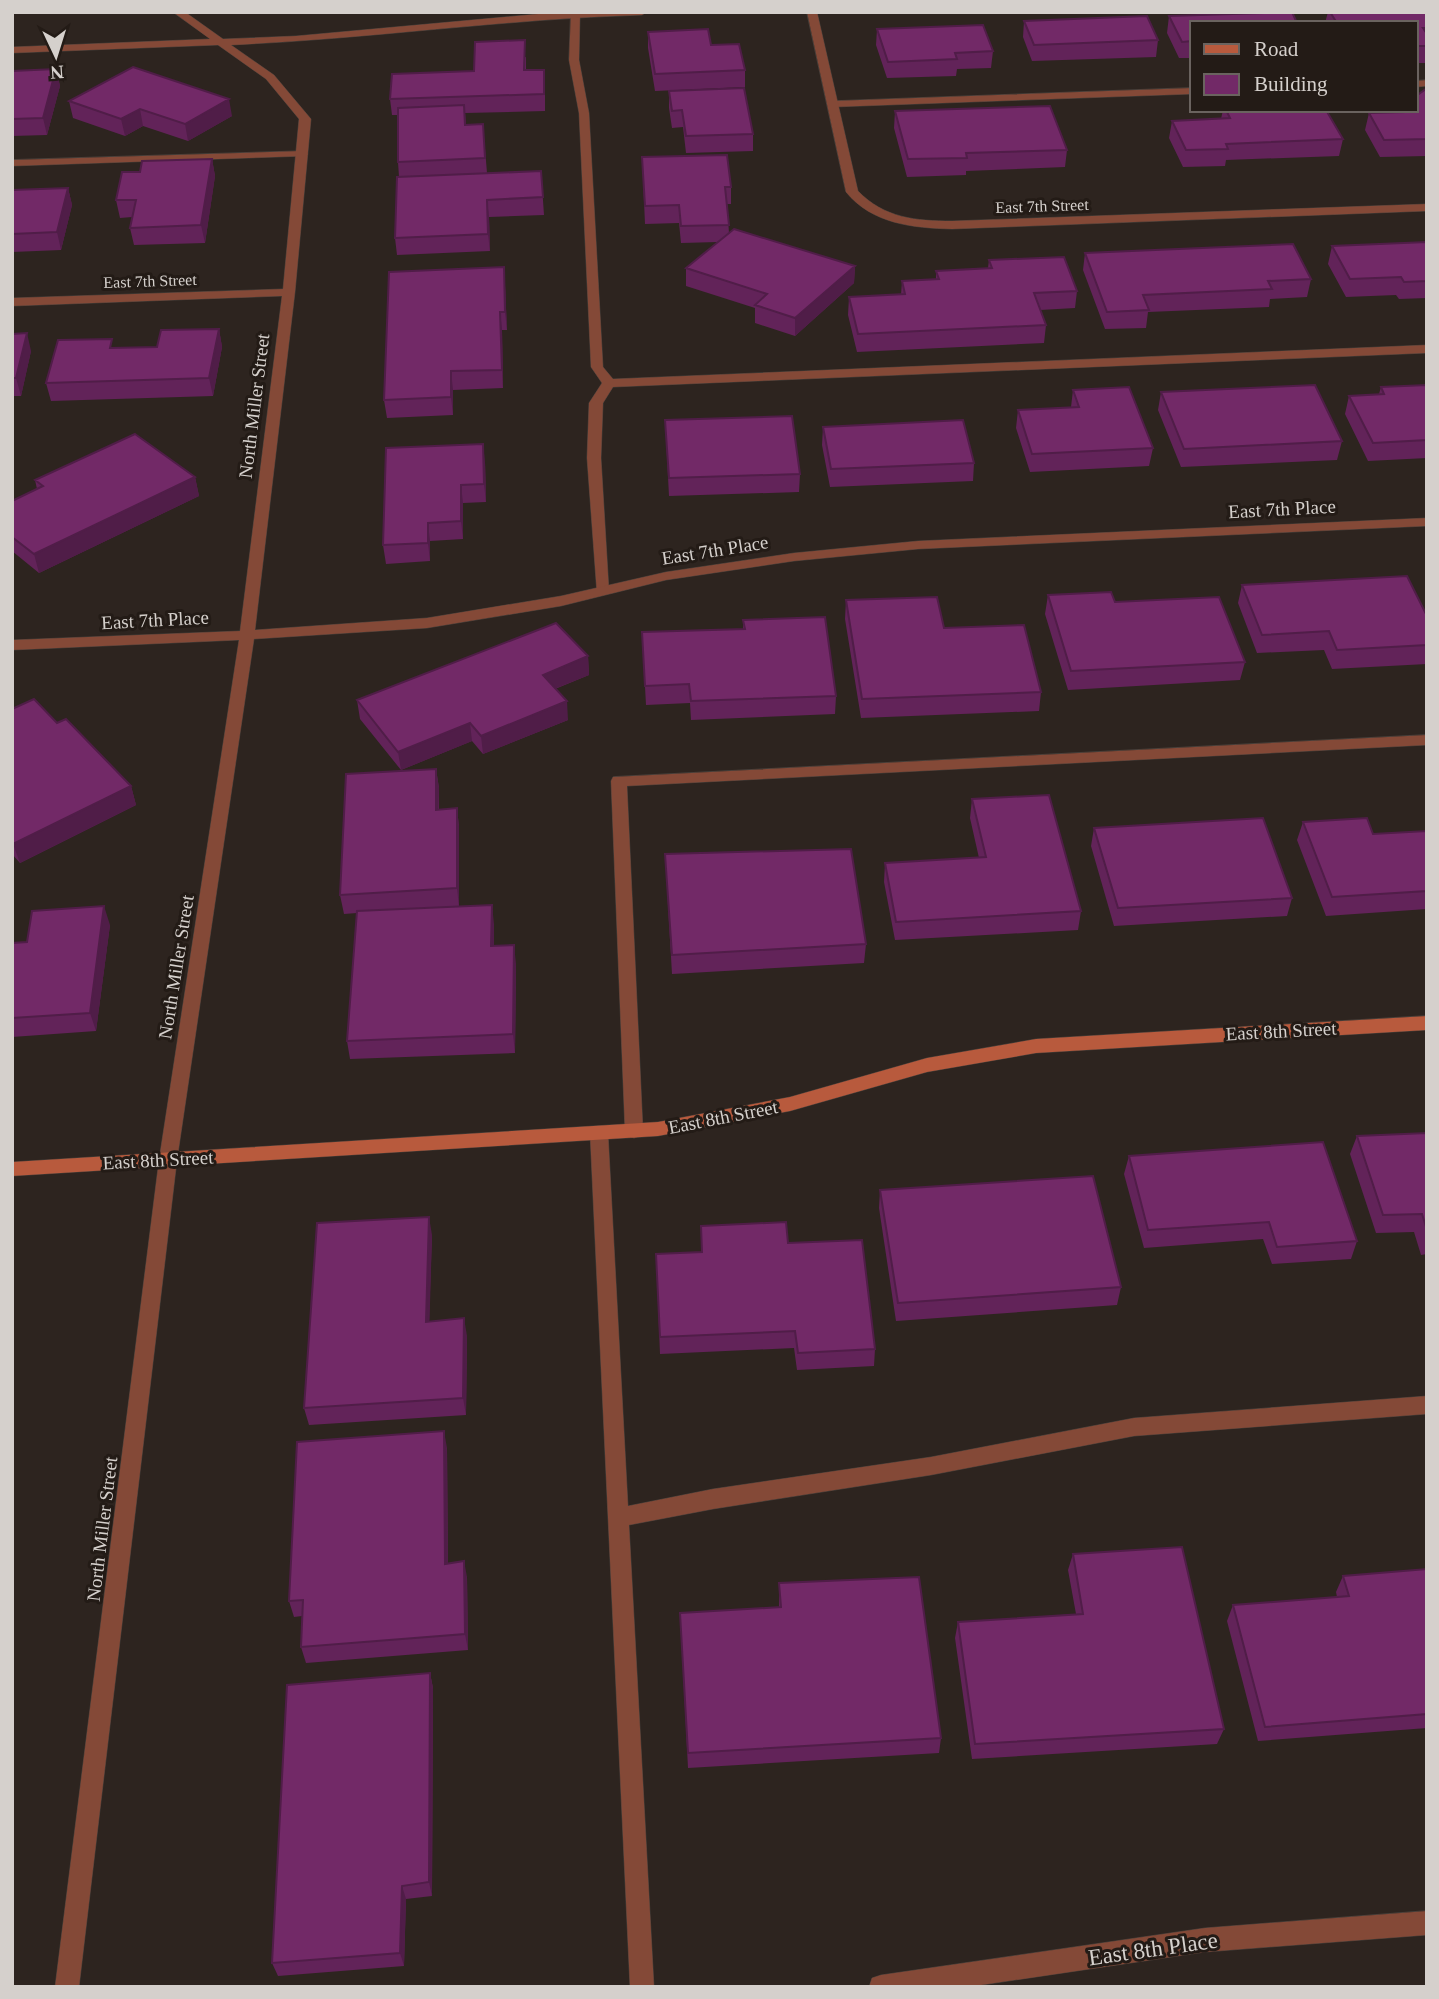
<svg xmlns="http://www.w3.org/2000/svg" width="1439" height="1999" viewBox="0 0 1439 1999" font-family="'Times New Roman',serif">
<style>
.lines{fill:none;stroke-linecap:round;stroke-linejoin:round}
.lane-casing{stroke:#48403b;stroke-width:1}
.street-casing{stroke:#48403b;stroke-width:1}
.secondary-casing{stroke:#48403b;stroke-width:1}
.lane{fill:#844937;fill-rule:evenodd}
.street{fill:#844937;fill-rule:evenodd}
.secondary{fill:#b85a3d;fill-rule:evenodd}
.wall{fill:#622359}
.shaded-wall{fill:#501d48}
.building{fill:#722967;stroke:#501d48;stroke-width:2}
.labels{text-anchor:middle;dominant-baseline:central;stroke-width:6;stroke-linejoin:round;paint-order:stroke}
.far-street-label{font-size:16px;fill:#d5d0cc;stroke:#231b16}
.street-label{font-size:19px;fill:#d5d0cc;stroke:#231b16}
.near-street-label{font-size:23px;fill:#d5d0cc;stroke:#231b16}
</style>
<rect width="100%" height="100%" fill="#2d241f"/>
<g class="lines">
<g class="lane-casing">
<path id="lane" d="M 571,12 L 580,14 L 579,60 L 589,113 L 603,367 L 613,379 L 1427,345 L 1427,353 L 613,387 L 603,403 L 601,458 L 609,591 L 607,594 L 597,594 L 587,458 L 589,403 L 602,383 L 591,367 L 579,113 L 569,60 Z
M 1427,80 L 1427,86 L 1416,87 L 1416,81 Z
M 1192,88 L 1192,94 L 833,107 L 828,104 L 833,101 Z
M 302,151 L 308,154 L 306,156 L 12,166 L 12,160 Z
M 1427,735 L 1427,745 L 627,786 L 643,1131 L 641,1136 L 634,1138 L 627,1136 L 625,1131 L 611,781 L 613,777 Z
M 599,1126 L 606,1128 L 608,1133 L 628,1506 L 713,1489 L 931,1457 L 1134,1418 L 1427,1396 L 1427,1414 L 1134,1436 L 931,1475 L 713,1509 L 629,1525 L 654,1987 L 630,1987 L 590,1133 L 592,1128 Z"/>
</g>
<g class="street-casing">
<path id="street" d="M 173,12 L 185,12 L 223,39 L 296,36 L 560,12 L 647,12 L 642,15 C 505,19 368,39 231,45 L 274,75 L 311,119 L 295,292 L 255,630 L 427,618 L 561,596 L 666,572 L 794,553 L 918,541 L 1427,518 L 1427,526 L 918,549 L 794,561 L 666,580 L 561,606 L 427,628 L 254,639 L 177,1160 L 79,1987 L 55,1987 L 159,1160 L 239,640 L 12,650 L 12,640 L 240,631 L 282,296 L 12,306 L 12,298 L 283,289 L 299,119 L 266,79 L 218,45 L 12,53 L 12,47 L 210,39 Z
M 807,12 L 817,12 L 858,191 C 884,218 916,221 952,221 L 1427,204 L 1427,211 L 952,229 C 913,228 872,224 846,192 Z
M 1427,1911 L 1427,1935 L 1205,1952 L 968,1987 L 869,1987 L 872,1978 L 881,1975 L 1205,1928 Z"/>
</g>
<g class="secondary-casing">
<path id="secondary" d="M 1427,1016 L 1427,1030 L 1036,1053 L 927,1072 L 790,1111 L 658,1136 L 12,1176 L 12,1162 L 658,1122 L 790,1097 L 927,1058 L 1036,1039 Z"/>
</g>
<use href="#lane" class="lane"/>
<use href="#street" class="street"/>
<use href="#secondary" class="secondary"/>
</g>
<path class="wall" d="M 12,12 L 44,12 L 12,14 Z
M 1328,12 L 1427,12 L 1427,63 L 1416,63 L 1416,23 L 1325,23 Z
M 1169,16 L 1192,23 L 1192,58 L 1179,58 L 1167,33 Z
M 1024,21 L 1158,40 L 1156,57 L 1032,61 L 1023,37 Z
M 877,29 L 993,51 L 991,68 L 957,69 L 956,76 L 887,78 L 876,45 Z
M 648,32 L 711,45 L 745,70 L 745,87 L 655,91 L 648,48 Z
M 526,57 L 526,70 L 545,87 L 545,111 L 465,113 L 466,125 L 483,124 L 487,173 L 541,171 L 544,215 L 489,217 L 490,251 L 397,255 L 395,238 L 399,177 L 398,162 L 398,115 L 392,115 L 390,99 L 474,71 Z
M 56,69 L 60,86 L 47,135 L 12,136 L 12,71 Z
M 1427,89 L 1427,156 L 1380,157 L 1365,130 L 1369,113 L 1405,112 Z
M 669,91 L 753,134 L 753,151 L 686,153 L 683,127 L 672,128 L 669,108 Z
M 69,101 L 232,116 L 188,141 L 143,126 L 125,136 L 73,118 Z
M 1223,110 L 1326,110 L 1343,139 L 1339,156 L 1226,160 L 1225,166 L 1183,167 L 1169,138 L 1172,121 L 1221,119 Z
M 895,111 L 1067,150 L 1065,167 L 966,171 L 966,175 L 907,177 L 894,128 Z
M 642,157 L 731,187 L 731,204 L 727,204 L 729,233 L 855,266 L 854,283 L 795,336 L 755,323 L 755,308 L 686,286 L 686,268 L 718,242 L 681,243 L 679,223 L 645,224 Z
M 212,159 L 215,176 L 205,243 L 134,245 L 130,228 L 132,217 L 120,218 L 116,200 L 140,172 Z
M 68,188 L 72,205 L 61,250 L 12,252 L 12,190 Z
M 1427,242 L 1427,298 L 1399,299 L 1396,295 L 1346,297 L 1328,264 L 1332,246 Z
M 1085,253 L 1311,279 L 1307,297 L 1270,299 L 1269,307 L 1148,312 L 1146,328 L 1105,329 L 1083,270 Z
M 989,260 L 1077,291 L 1075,308 L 1040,310 L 1046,325 L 1044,343 L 857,352 L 848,315 L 849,297 L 901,295 L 902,281 L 936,279 L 936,271 L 988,268 Z
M 505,285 L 507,330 L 502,330 L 503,388 L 453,390 L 453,415 L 387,418 L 384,400 Z
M 219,329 L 222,347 L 213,396 L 51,401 L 46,383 L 114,348 L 157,347 Z
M 12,334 L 31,351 L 21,396 L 12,396 Z
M 1427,385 L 1427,458 L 1368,461 L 1345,414 L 1349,396 L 1379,394 L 1381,387 Z
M 1073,390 L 1153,448 L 1149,466 L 1030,472 L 1016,428 L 1018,410 L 1071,407 Z
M 1161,392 L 1342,441 L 1337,460 L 1181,467 L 1158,410 Z
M 665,420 L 800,474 L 799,492 L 669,496 Z
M 823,427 L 974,463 L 973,481 L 830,487 L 822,445 Z
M 485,462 L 486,502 L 463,503 L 463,539 L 430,541 L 430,561 L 386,564 L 383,545 Z
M 195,477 L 199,496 L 39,573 L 12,551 L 12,501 L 37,489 L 35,480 Z
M 1242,585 L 1427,616 L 1427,664 L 1332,669 L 1324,650 L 1257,653 L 1238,603 Z
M 1048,595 L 1115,602 L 1245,662 L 1240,680 L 1068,690 L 1045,614 Z
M 846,600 L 944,628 L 1041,692 L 1039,711 L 861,718 L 845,619 Z
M 743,620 L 836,696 L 835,714 L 691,720 L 690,703 L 646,705 L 642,632 L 743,629 Z
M 588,656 L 589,675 L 555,689 L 568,720 L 483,754 L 472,741 L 401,770 L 360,719 L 357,700 Z
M 12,709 L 57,723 L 131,786 L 136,805 L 20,863 L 12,854 Z
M 436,769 L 439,788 L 439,810 L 457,808 L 459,827 L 459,907 L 494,924 L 494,946 L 516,964 L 515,1053 L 350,1059 L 347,1041 L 357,913 L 344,914 L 340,895 Z
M 972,799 L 1081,911 L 1078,930 L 895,940 L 884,882 L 885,863 L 979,858 L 970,818 Z
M 1303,822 L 1373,834 L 1427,831 L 1427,909 L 1326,916 L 1297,840 Z
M 1094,828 L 1292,898 L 1287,916 L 1114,926 L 1091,846 Z
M 665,854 L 866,944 L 864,963 L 672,974 Z
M 110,925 L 96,1031 L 12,1037 L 12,943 L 27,942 Z
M 1427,1133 L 1427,1254 L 1421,1255 L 1414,1232 L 1376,1233 L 1350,1154 L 1357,1136 Z
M 1129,1156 L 1357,1241 L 1351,1259 L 1272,1264 L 1263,1239 L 1144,1248 L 1124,1174 Z
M 880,1190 L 1121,1287 L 1117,1305 L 896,1321 L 879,1208 Z
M 701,1226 L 788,1243 L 875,1349 L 874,1366 L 797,1370 L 794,1348 L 660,1354 L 656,1254 L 701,1252 Z
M 432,1235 L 429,1321 L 467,1336 L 466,1415 L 309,1425 L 304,1408 Z
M 447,1448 L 448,1563 L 467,1577 L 468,1650 L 306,1663 L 301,1647 L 302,1616 L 294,1617 L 289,1601 Z
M 1073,1554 L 1224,1729 L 1217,1744 L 972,1759 L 955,1638 L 958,1622 L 1076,1614 L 1068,1570 Z
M 1427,1569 L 1427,1728 L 1258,1741 L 1227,1621 L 1233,1605 L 1337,1597 L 1336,1592 L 1343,1576 Z
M 779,1583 L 941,1738 L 939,1753 L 688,1768 L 680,1613 L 779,1607 Z
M 430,1673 L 433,1688 L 432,1896 L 406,1899 L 404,1966 L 278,1976 L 272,1963 Z"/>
<path class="shaded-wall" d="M 56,69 L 60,86 L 47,135 L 43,118 Z
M 229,99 L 232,116 L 188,141 L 185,124 Z
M 140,109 L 143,126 L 125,136 L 121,119 Z
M 212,159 L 215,176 L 205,243 L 201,225 Z
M 68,188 L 72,205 L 61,250 L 57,232 Z
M 487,200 L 489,217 L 490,251 L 488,234 Z
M 855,266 L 854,283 L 795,336 L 795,318 Z
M 504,267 L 505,285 L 507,330 L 505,312 Z
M 500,312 L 502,330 L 503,388 L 502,370 Z
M 219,329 L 222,347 L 213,396 L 209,378 Z
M 27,333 L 31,351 L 21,396 L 16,378 Z
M 451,371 L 453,390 L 453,415 L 451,397 Z
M 483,444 L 485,462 L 486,502 L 484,484 Z
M 195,477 L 199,496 L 39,573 L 34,554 Z
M 461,485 L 463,503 L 463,539 L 461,521 Z
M 428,523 L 430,541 L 430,561 L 428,543 Z
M 588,656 L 589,675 L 544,693 L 543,675 Z
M 567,701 L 568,720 L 483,754 L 481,736 Z
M 470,723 L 472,741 L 401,770 L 398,752 Z
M 436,769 L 439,788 L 438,828 L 436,810 Z
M 131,786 L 136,805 L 20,863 L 13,844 Z
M 457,808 L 459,827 L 459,907 L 457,888 Z
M 492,905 L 494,924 L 494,965 L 491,946 Z
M 104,906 L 110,925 L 96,1031 L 90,1013 Z
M 514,945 L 516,964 L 515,1053 L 513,1034 Z
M 429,1217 L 432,1235 L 429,1339 L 426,1322 Z
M 464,1318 L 467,1336 L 466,1415 L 463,1398 Z
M 444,1431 L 447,1448 L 448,1580 L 445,1564 Z
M 464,1561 L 467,1577 L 468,1650 L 465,1634 Z
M 430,1673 L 433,1688 L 432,1896 L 429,1882 Z
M 402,1886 L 406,1899 L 404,1966 L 400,1953 Z"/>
<path class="building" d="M 1292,12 L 1297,23 L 1192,23 L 1192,41 L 1182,42 L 1169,16 Z
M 1330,12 L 1427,12 L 1427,28 L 1423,28 L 1427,34 L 1427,46 L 1416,46 L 1416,23 L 1337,23 Z
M 1147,16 L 1158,40 L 1034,45 L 1024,21 Z
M 983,25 L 993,51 L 955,53 L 957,59 L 888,62 L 877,29 Z
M 708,29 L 711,45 L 739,44 L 745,70 L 655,74 L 648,32 Z
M 525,40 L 524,70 L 544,70 L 544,94 L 390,99 L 392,74 L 474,71 L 475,42 Z
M 133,67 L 229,99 L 185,124 L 140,109 L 121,119 L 69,101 Z
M 56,69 L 43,118 L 12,119 L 12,71 Z
M 744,88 L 753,134 L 686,136 L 682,110 L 672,111 L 669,91 Z
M 1426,89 L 1427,139 L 1384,140 L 1369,113 L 1405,112 L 1405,110 L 1416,110 L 1416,96 Z
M 464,105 L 465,125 L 483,124 L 485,158 L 398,162 L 398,108 Z
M 1050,106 L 1067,150 L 966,153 L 967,158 L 908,159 L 895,111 Z
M 1226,110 L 1326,110 L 1343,139 L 1226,144 L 1228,149 L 1186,150 L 1172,121 L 1230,118 Z
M 727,155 L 731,187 L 725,187 L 729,225 L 681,226 L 679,205 L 645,206 L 642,157 Z
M 212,159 L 201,225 L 130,228 L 136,200 L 116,200 L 122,172 L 140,172 L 142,161 Z
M 541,171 L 543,197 L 487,200 L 488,234 L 395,238 L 397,177 Z
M 68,188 L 57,232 L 12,234 L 12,190 Z
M 734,229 L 855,266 L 795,318 L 755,305 L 767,294 L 686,268 Z
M 1427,242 L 1427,281 L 1404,282 L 1401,277 L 1350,279 L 1332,246 Z
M 1293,244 L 1311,279 L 1268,281 L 1272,289 L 1143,295 L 1149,310 L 1107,312 L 1085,253 Z
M 1064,257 L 1077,291 L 1034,293 L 1046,325 L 858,334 L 849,297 L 905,294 L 902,281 L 939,279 L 936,271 L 992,268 L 989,260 Z
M 504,267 L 505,312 L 500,312 L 502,370 L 451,371 L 451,397 L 384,400 L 389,272 Z
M 219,329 L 209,378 L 46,383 L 58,340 L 112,339 L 110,348 L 157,347 L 161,330 Z
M 27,333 L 16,378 L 12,378 L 12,334 Z
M 1315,385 L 1342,441 L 1184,449 L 1161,392 Z
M 1427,385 L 1427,440 L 1373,443 L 1349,396 L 1384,394 L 1381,387 Z
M 1129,387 L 1153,448 L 1032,454 L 1018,410 L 1079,407 L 1073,390 Z
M 792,416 L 800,474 L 669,478 L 665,420 Z
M 963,420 L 974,463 L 831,469 L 823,427 Z
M 135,434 L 195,477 L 34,554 L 12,537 L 12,501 L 43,486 L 35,480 Z
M 483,444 L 484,484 L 461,485 L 461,521 L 428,523 L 428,543 L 383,545 L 386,448 Z
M 1407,576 L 1427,616 L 1427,645 L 1337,650 L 1329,631 L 1262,635 L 1242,585 Z
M 1111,592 L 1115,602 L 1219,597 L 1245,662 L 1071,671 L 1048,595 Z
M 937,597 L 944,628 L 1024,625 L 1041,692 L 862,699 L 846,600 Z
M 825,617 L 836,696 L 691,701 L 689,684 L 645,686 L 642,632 L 745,629 L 743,620 Z
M 556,623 L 588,656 L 543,675 L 567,701 L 481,736 L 470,723 L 398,752 L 357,700 Z
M 34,699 L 57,723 L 66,719 L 131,786 L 13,844 L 12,843 L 12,709 Z
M 436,769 L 436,810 L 457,808 L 457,888 L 340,895 L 346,774 Z
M 1049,795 L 1081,911 L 896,922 L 885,863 L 986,857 L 972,799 Z
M 1263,818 L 1292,898 L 1118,908 L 1094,828 Z
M 1367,818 L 1373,834 L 1427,831 L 1427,891 L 1332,897 L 1303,822 Z
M 851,849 L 866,944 L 672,955 L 665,854 Z
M 492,905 L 491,946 L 514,945 L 513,1034 L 347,1041 L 357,911 Z
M 104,906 L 90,1013 L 12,1018 L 12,943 L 27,942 L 32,911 Z
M 1427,1133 L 1427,1230 L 1422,1214 L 1383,1215 L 1357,1136 Z
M 1323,1142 L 1357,1241 L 1277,1247 L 1269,1222 L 1148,1230 L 1129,1156 Z
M 1093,1176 L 1121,1287 L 898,1303 L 880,1190 Z
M 429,1217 L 426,1322 L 464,1318 L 463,1398 L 304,1408 L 317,1223 Z
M 786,1222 L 788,1243 L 862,1240 L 875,1349 L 798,1353 L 795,1331 L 660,1337 L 656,1254 L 702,1252 L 701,1226 Z
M 444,1431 L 445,1564 L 464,1561 L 465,1634 L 301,1647 L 303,1600 L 289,1601 L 297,1442 Z
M 1182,1547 L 1224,1729 L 975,1744 L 958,1622 L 1083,1614 L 1073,1554 Z
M 1427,1569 L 1427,1714 L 1265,1727 L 1233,1605 L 1349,1596 L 1343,1576 Z
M 919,1577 L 941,1738 L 688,1753 L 680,1613 L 781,1607 L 779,1583 Z
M 430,1673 L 429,1882 L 402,1886 L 400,1953 L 272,1963 L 287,1685 Z"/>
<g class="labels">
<g class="far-street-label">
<text transform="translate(1042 206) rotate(-2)">East 7th Street</text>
<text transform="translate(150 281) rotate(-2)">East 7th Street</text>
</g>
<g class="street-label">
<text transform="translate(254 406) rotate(-83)">North Miller Street</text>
<text transform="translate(1282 509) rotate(-3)">East 7th Place</text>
<text transform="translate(715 550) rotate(-9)">East 7th Place</text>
<text transform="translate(155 620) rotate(-3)">East 7th Place</text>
<text transform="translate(176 967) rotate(-81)">North Miller Street</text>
<text transform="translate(1281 1031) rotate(-3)">East 8th Street</text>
<text transform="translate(723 1117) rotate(-11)">East 8th Street</text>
<text transform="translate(158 1160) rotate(-3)">East 8th Street</text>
<text transform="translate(102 1529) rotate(-83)">North Miller Street</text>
</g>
<g class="near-street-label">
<text transform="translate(1153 1949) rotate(-8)">East 8th Place</text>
</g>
</g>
<rect width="1439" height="1999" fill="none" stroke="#d5d0cc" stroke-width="28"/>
<rect x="1190" y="21" width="228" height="91" fill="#231b16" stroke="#6a635f" stroke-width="2"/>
<rect x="1204" y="44" width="35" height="10" fill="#b85a3d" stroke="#6a635f" stroke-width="2"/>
<text x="1254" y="56" font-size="21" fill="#d5d0cc">Road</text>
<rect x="1204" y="74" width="35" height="21" fill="#722967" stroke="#6a635f" stroke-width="2"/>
<text x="1254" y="91" font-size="21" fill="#d5d0cc">Building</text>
<g transform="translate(56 56) rotate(176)" stroke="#231b16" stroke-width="5" paint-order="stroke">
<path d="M0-5L12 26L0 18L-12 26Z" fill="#d5d0cc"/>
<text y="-10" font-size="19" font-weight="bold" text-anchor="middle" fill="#d5d0cc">N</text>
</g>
</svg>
